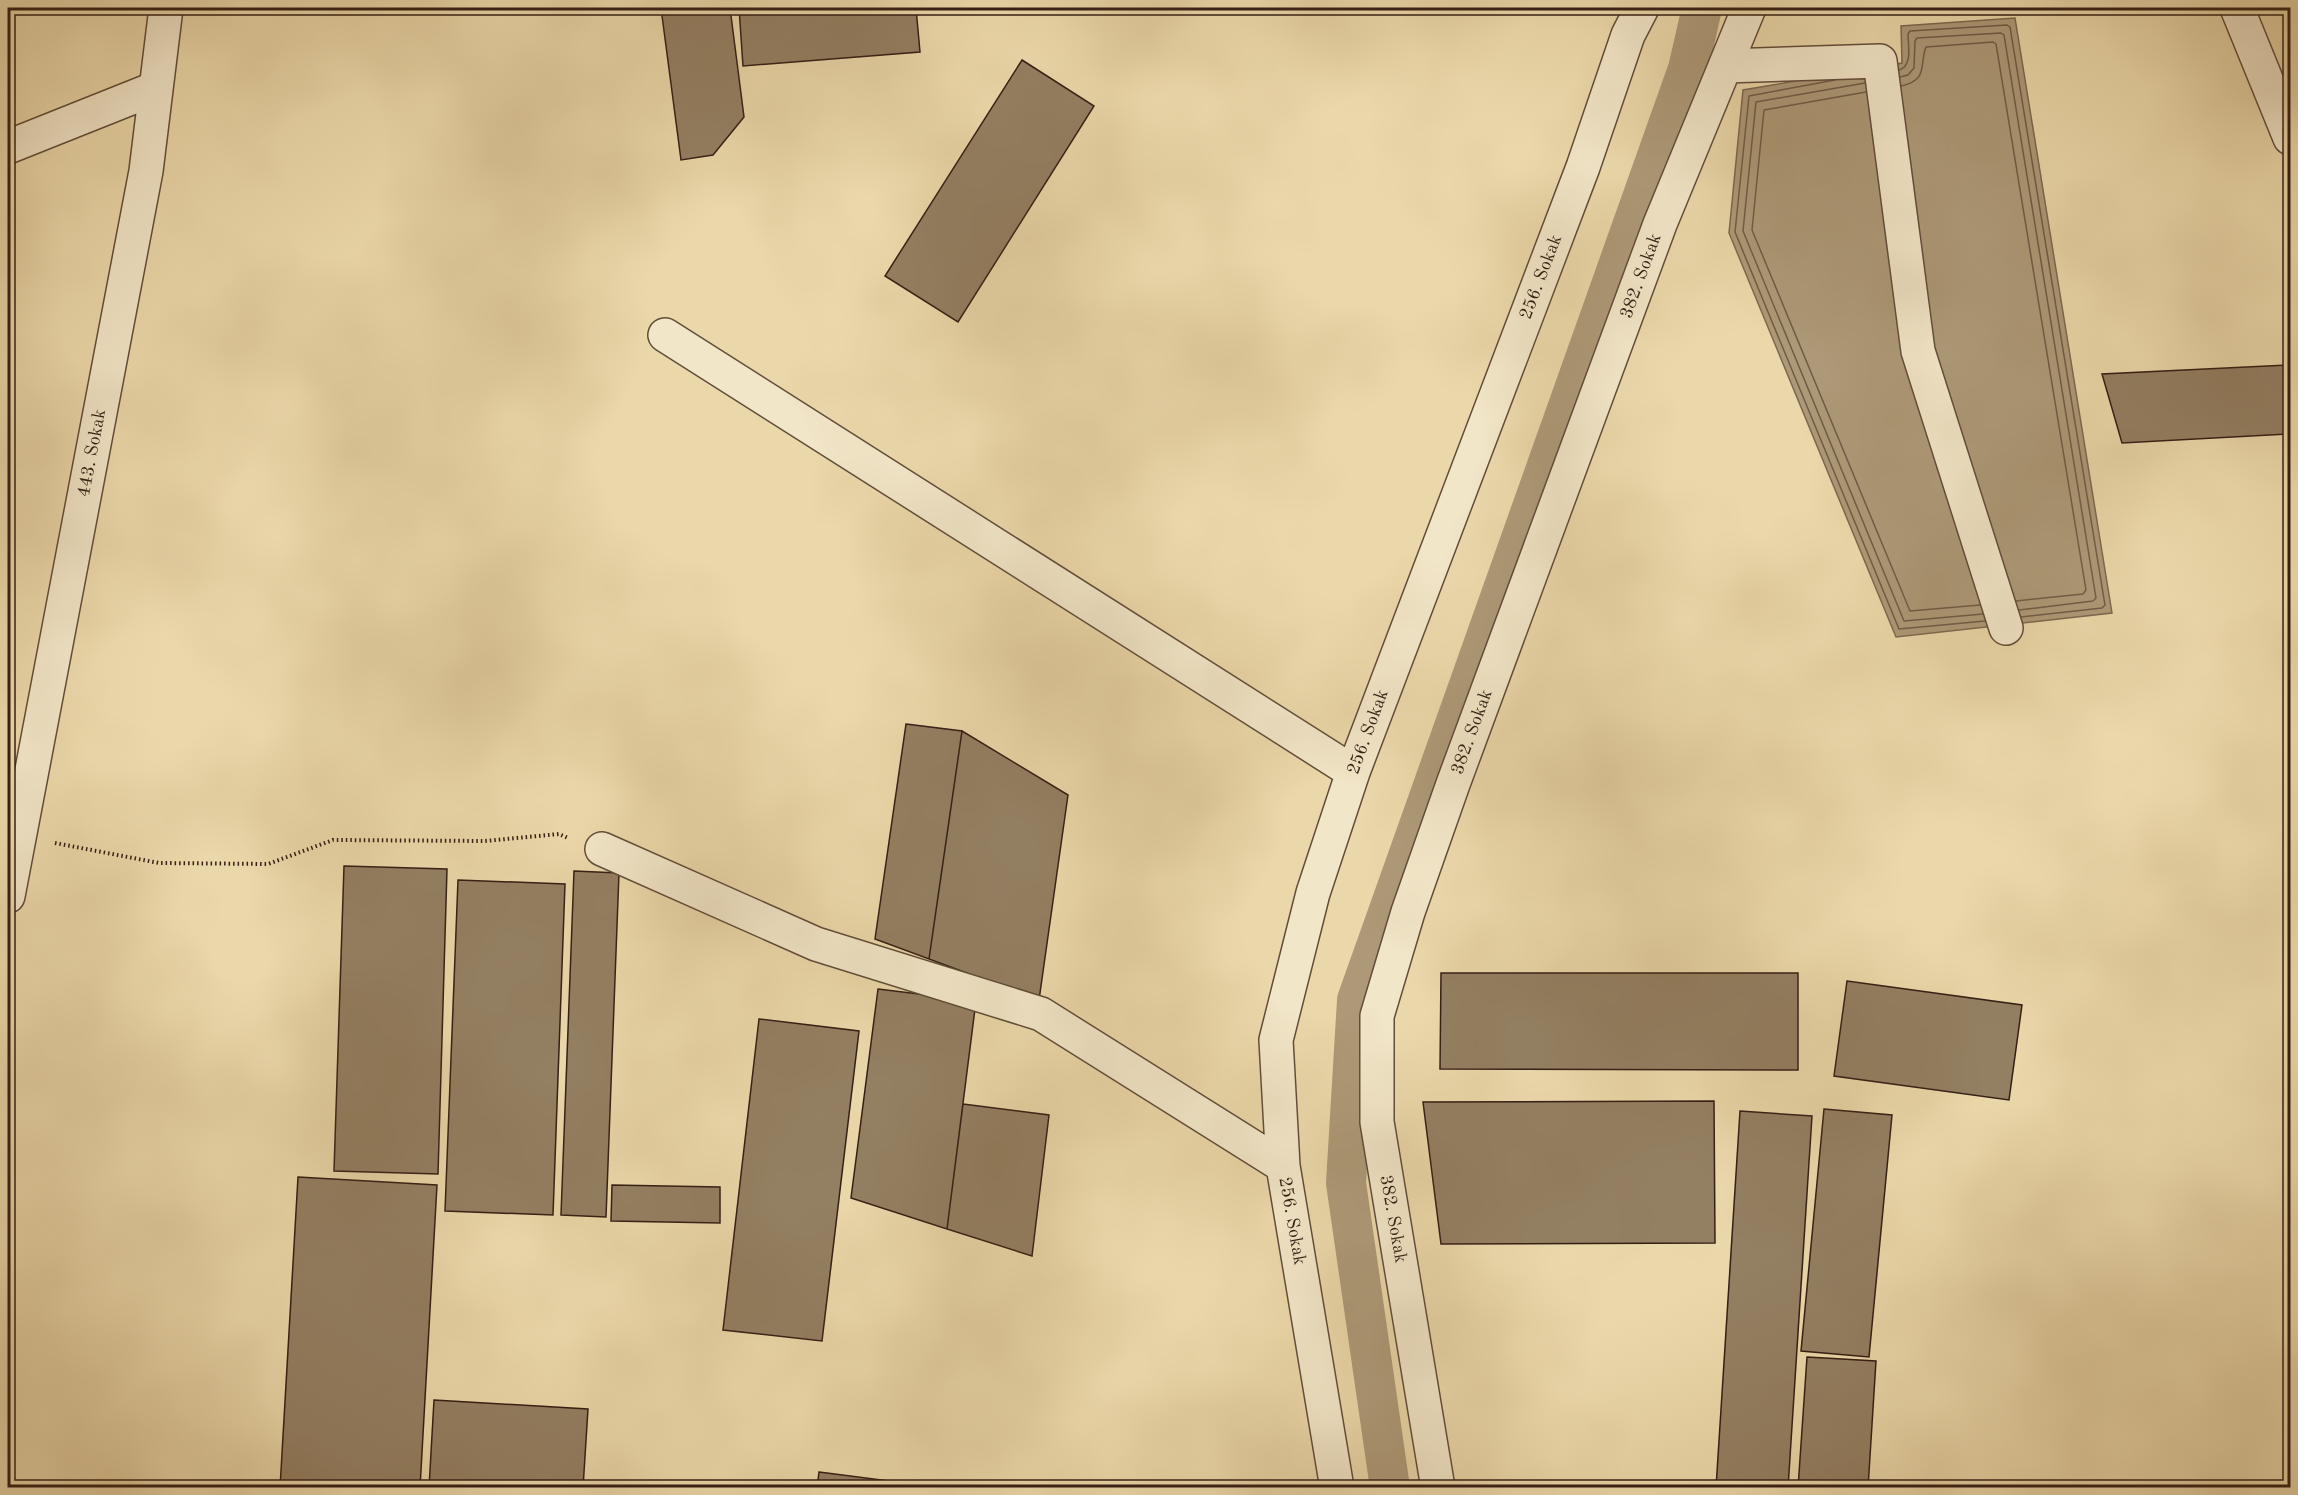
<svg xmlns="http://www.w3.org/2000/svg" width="2298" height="1495" viewBox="0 0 2298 1495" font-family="'Old Standard TT',serif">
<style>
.water{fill:#ad9977;stroke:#7d684f;stroke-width:1.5}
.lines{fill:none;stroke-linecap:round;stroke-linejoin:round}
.shore{stroke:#705c46;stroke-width:1.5}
.canal{stroke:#ad9977;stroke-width:40}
.building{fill:#937f62;stroke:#341f14;stroke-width:1.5}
.minor-casing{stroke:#624d3a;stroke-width:36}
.path{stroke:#341f14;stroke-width:4;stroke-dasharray:1.5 3;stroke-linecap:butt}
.minor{stroke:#f2e6c8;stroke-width:33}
.labels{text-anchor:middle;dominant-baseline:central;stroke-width:6;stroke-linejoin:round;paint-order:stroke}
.street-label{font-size:18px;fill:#341f14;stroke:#f2e6c8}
</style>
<rect width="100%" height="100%" fill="#ebd8aa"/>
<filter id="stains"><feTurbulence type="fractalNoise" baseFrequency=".00333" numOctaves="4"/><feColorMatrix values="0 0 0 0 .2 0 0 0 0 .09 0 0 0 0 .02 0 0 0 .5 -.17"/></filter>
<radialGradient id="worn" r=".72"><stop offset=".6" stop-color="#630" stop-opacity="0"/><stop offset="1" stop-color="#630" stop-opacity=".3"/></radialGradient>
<path class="water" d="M 2015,18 L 2112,613 L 1896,637 L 1729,233 L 1743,90 L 1902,63 L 1901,26 Z"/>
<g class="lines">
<path class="shore" d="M 1899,70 C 1913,66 1908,45 1908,34 L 1910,31 L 2007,25 L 2010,27 L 2105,605 L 2102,608 L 2021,617
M 1900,77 L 1908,75 L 1914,68 L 1915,41 L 1917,38 L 2001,33 L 2004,35 L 2096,598 L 2093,601 L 2019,610
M 1835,80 L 1749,96 L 1735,232 L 1899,629 L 1985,621
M 1865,83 L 1756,102 L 1743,231 L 1904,621 L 1983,614
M 1901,86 C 1929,80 1919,65 1926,47 L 1993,42 L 1996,44 L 2086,590 L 2083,594 L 2016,601
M 1866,92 L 1764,110 L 1752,230 L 1910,611 L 1980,605"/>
<path class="canal" d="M 1390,1488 L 1346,1183 L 1357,1000 L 1688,69 L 1702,8"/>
</g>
<path class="building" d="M 661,8 L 730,8 L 744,117 L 713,155 L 681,160 Z
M 739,8 L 916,8 L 920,52 L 743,66 Z
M 1022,60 L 1094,106 L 958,322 L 885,276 Z
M 2290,365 L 2290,434 L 2122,443 L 2102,374 Z
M 906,724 L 962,731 L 929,959 L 875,939 Z
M 962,731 L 1068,795 L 1039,1000 L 929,959 Z
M 344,866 L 447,869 L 438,1174 L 334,1171 Z
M 574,871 L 619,873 L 606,1217 L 561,1215 Z
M 458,880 L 565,884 L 553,1215 L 445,1211 Z
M 1441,973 L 1798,973 L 1798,1070 L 1440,1069 Z
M 1847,981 L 2022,1005 L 2009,1100 L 1834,1076 Z
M 878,989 L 976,1001 L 947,1229 L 851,1198 Z
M 759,1019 L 859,1031 L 822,1341 L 723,1330 Z
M 1714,1101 L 1715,1243 L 1441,1244 L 1423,1102 Z
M 963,1104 L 1049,1115 L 1032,1256 L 947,1229 Z
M 1824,1109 L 1892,1115 L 1869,1357 L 1801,1351 Z
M 1740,1111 L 1812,1116 L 1788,1488 L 1716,1488 Z
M 298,1177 L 437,1185 L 420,1488 L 280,1488 Z
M 612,1185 L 720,1187 L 720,1223 L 611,1221 Z
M 1807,1357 L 1876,1361 L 1868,1488 L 1798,1488 Z
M 434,1400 L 588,1409 L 583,1488 L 429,1488 Z
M 819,1472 L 929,1486 L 928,1488 L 817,1488 Z"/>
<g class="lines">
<g class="minor-casing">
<path id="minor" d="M 2237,8 L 2290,138
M 1725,66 L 1880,61 L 1918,351 L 2006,628
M 8,147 L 156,88
M 665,335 L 1353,772
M 602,849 L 816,944 L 1041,1014 L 1283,1166
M 8,896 L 146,171 L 166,8
M 1337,1488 L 1283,1166 L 1276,1040 L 1313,893 L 1353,772 L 1583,167 L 1628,35 L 1642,8
M 1438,1488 L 1377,1122 L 1377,1016 L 1408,912 L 1453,784 L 1660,224 L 1749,8"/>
</g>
<path class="path" d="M 55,843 L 159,863 L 268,864 L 333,840 L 485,841 L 559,834 L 568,838"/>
<use href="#minor" class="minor"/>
</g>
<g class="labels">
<g class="street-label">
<text transform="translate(1641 276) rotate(-70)">382. Sokak</text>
<text transform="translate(1541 277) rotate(-69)">256. Sokak</text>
<text transform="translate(92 453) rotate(-79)">443. Sokak</text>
<text transform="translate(1368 732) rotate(-70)">256. Sokak</text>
<text transform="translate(1472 732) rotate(-70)">382. Sokak</text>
<text transform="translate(1393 1219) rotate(80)">382. Sokak</text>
<text transform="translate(1292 1221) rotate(80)">256. Sokak</text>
</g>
</g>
<rect width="2298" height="1495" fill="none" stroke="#ebd8aa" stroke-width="30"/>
<rect x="9" y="9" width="2280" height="1477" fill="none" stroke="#341f14" stroke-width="3"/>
<rect x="15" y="15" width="2268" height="1465" fill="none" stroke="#341f14" stroke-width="1.5"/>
<rect width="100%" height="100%" filter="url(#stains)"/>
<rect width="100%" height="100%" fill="url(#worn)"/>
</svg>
